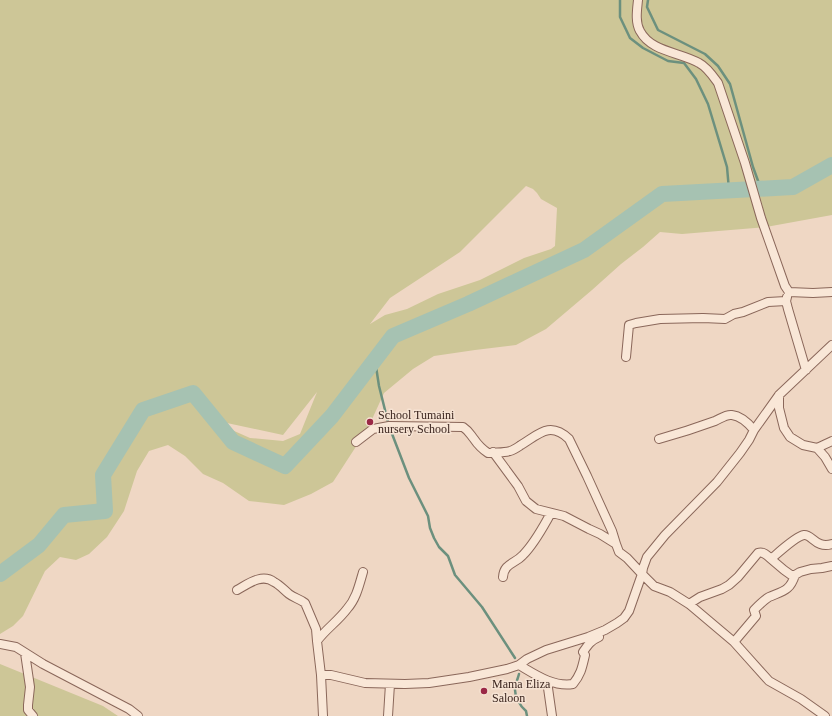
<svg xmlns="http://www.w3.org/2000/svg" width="832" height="716" viewBox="0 0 832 716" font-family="Georgia,serif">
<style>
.green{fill:#cdc697;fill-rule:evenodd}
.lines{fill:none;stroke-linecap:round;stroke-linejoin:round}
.stream{stroke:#6c907e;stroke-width:2.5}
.river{stroke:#a6c2b2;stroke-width:16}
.street-casing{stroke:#8a675a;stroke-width:10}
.street{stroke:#f9e7d7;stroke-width:8}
.poi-dot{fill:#9a2846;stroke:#f6e3d3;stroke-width:1.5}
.labels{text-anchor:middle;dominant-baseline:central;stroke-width:3;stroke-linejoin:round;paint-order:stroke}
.poi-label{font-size:12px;fill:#3a241e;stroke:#f6e3d3;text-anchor:start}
</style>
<rect width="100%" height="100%" fill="#efd7c4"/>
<path class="green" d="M 0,0 L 832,0 L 832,215 L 766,227 L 682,234 L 660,232 L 643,247 L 621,264 L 592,290 L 546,329 L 516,345 L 475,350 L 434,356 L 413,369 L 384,393 L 368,428 L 333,482 L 311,494 L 284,505 L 249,501 L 223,483 L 203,474 L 185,456 L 168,445 L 149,451 L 137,471 L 124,511 L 107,537 L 89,554 L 76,560 L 60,557 L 45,571 L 23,616 L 13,626 L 0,634 ZM 526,186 L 533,189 L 537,193 L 541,199 L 557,208 L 555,246 L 551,249 L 524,258 L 480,280 L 438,294 L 407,309 L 385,315 L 370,324 L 390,298 L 460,252 ZM 317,392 L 300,434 L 283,441 L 250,438 L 214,422 L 213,420 L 283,435 Z
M 0,664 L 103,706 L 118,716 L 0,716 Z"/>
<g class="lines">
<path class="stream" d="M 620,0 L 620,17 L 630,38 L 643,48 L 668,61 L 684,63 L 696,79 L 708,104 L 727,167 L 729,190
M 648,0 L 647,7 L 658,30 L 705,54 L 718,66 L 730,84 L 753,167 L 761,189
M 375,360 L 379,386 L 389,426 L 409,478 L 428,516 L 430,528 L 434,538 L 439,547 L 448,556 L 455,575 L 482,607 L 515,658
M 519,674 C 518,678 516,683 515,687 C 514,696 520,706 526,711 L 527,716"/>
<path class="river" d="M 0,574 L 39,545 L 64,515 L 105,511 L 103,475 L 143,410 L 193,393 L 233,442 L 285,466 L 332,416 L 393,336 L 468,304 L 584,250 L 662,194 L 793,187 L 832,165"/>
<g class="street-casing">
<path id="street" d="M 638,0 C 637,10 635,22 640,31 C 651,52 680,52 699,63 C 707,67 713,76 718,83 L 745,163 L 761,218 L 785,286 L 789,292 L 813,293 L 832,292
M 787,297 L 786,301 L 788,309 L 806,370
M 626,357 L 629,325 L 636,323 L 660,319 L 703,318 L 725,319 L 734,314 L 743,312 L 768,302 L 786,301
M 779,395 L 779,408 L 784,428 L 790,437 L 803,445 L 817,448 L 832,441
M 659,439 C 677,434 696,428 715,421 C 720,419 726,414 732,415 C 741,416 749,424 754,430
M 356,442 L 373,429 L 389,426 L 463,427 C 469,431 470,434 474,439 C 478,445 482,449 488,453 C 496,452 503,453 510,451 C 514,450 518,447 521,445 C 539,434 550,421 569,439 L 587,476 L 612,531 L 616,544
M 817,448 L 825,457 L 832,469
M 771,559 L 784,570 L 791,575 L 795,575 L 800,572 L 811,569 L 822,568 L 832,566
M 503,577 C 504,563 515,564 523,555 C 535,543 543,527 551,513
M 237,590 C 248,584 262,573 274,582 C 280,585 284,590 289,594 C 294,598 300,599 305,603 L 316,629 L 317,641
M 689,604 L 700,597 L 722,589 L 729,585 L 738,577 L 758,553 C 763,551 767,555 771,559 C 778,553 796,536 804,535 C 812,534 816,549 832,544
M 734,642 L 756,616 L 754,610 C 759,605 764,600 769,597 C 783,591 790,591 795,575
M 0,644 L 16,647 L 43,664 L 129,709 L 138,716
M 25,653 L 30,687 L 28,705 L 28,710 L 33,716
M 519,665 C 536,675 553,687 573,684 C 581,674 582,668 585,655 L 583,652 C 588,645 590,641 599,637
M 321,675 L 331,675 L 365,683 L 405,684 L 429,683 L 469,677 L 507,669 L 519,665 L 527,659 L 546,650 L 588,637 L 605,630 L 617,623 L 624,618 L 629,611 L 642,574 L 627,558 L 619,552 L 616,544 L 600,534 L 589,529 L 564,516 L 536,509 L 526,501 L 518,486 L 493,452
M 548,681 L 548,688 L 552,716
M 323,716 L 321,675 L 317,641 C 326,629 338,621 347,609 C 356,599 359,586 363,572
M 388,716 L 390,684
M 825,716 L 801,699 L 769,681 L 734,642 L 689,604 L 670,592 L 654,586 L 642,574 L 643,568 L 647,557 L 665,535 L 717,482 L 740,453 L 749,440 L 754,430 L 779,395 L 832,345"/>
</g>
<use href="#street" class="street"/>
</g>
<g class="poi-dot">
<circle cx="370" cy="422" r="4"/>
<circle cx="484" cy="691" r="4"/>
</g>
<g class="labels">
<g class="poi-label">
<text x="378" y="415">School Tumaini<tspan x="378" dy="14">nursery School</tspan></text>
<text x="492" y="684">Mama Eliza<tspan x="492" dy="14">Saloon</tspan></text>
</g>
</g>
</svg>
